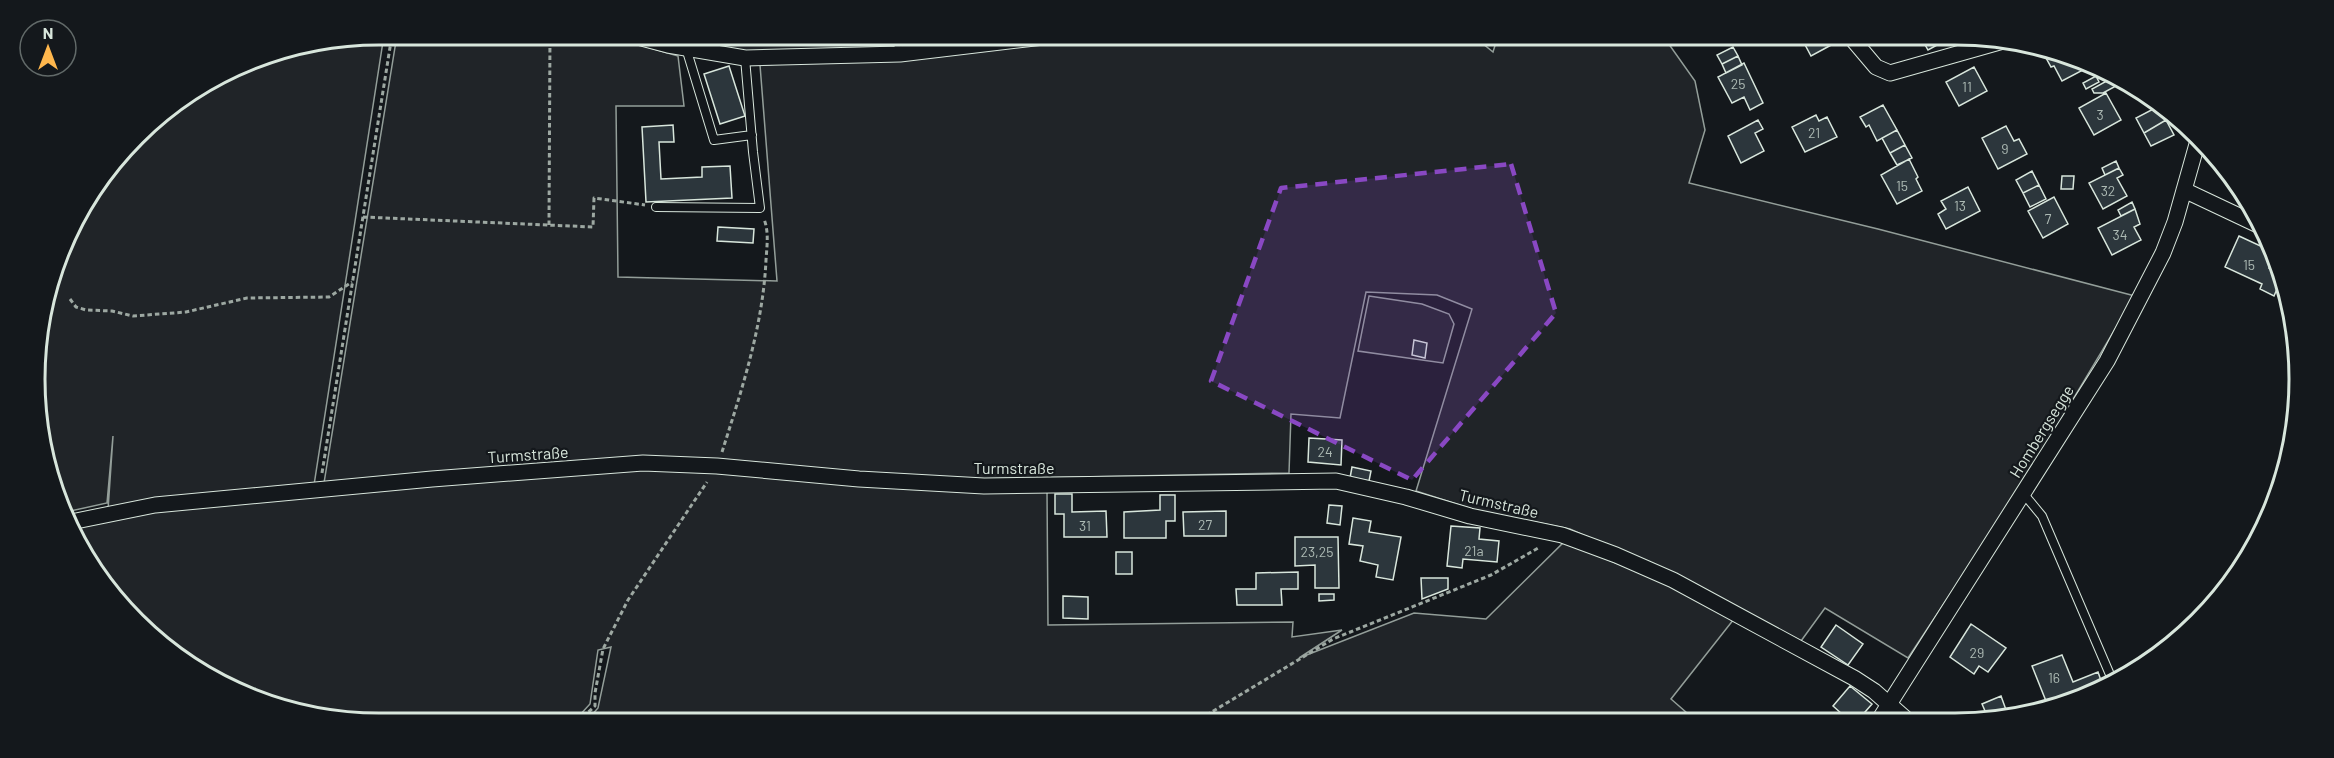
<svg xmlns="http://www.w3.org/2000/svg" width="2334" height="758" viewBox="0 0 2334 758" font-family="Barlow,sans-serif">
<style>
.green{fill:#202428;stroke:#939e99;stroke-width:1.5}
.building{fill:#2c363c;stroke:#d8e6dc;stroke-width:1.5}
.lines{fill:none;stroke-linecap:round;stroke-linejoin:round}
.service-casing{stroke:#d8e6dc;stroke-width:10}
.minor-casing{stroke:#d8e6dc;stroke-width:17}
.path{stroke:#9da8a2;stroke-width:3;stroke-dasharray:4.5 3;stroke-linecap:butt}
.service{stroke:#14181c;stroke-width:8}
.minor{stroke:#14181c;stroke-width:15}
.marked{fill:#8948c3;fill-opacity:0.2;stroke:#8948c3;stroke-width:4.5;stroke-dasharray:12 8;stroke-linejoin:round}
.labels{text-anchor:middle;dominant-baseline:central;stroke-width:4.5;stroke-linejoin:round;paint-order:stroke}
.number-label{font-size:14px;fill:#adbab4}
.street-label{font-size:16px;fill:#d8e6dc;stroke:#14181c}
.rim{fill:none;stroke:#d8e6dc;stroke-width:3}
</style>
<rect width="100%" height="100%" fill="#14181c"/>
<path class="green" d="M 379,35 L 384,35 L 314,485 L 108,510 L 113,436 L 107,503 L 66,512 L 46,468 L 37,334 L 70,226 L 152,120 L 238,66 L 251,60 Z
M 397,35 L 606,35 L 678,56 L 684,106 L 616,106 L 618,277 L 777,281 L 760,65 L 954,54 L 1096,37 L 1477,39 L 1493,52 L 1497,39 L 1666,40 L 1695,81 L 1705,130 L 1689,183 L 1878,229 L 2135,296 L 2012,501 L 1908,658 L 1825,608 L 1801,641 L 1675,577 L 1570,529 L 1475,510 L 1416,491 L 1472,309 L 1437,295 L 1366,292 L 1340,418 L 1291,414 L 1289,473 L 977,479 L 659,460 L 324,483 Z
M 660,36 L 887,37 L 889,50 L 757,53 L 694,46 Z
M 1369,296 L 1422,304 L 1449,314 L 1454,324 L 1443,363 L 1358,351 Z
M 612,468 L 1047,490 L 1048,625 L 1293,622 L 1292,637 L 1342,630 L 1299,658 L 1414,613 L 1486,619 L 1564,542 L 1670,585 L 1734,619 L 1671,699 L 1695,720 L 590,717 L 598,708 L 611,647 L 598,650 L 590,704 L 578,717 L 311,717 L 187,665 L 93,571 L 72,526 L 154,509 Z"/>
<path class="building" d="M 1799,40 L 1832,40 L 1833,44 L 1811,56 L 1803,41 L 1800,43 Z
M 1929,41 L 1940,41 L 1941,43 L 1928,50 L 1924,43 Z
M 1733,47 L 1738,56 L 1722,64 L 1717,55 Z
M 2051,53 L 2080,65 L 2083,70 L 2062,81 L 2054,66 L 2051,67 L 2045,56 Z
M 1738,56 L 1742,65 L 1726,73 L 1722,64 Z
M 1744,63 L 1763,103 L 1750,110 L 1744,97 L 1732,103 L 1718,77 Z
M 729,66 L 745,116 L 720,124 L 704,74 Z
M 1974,67 L 1987,91 L 1959,106 L 1946,82 Z
M 2096,76 L 2099,82 L 2086,89 L 2083,83 Z
M 2112,78 L 2116,86 L 2103,93 L 2094,93 L 2092,89 Z
M 2106,93 L 2121,120 L 2094,135 L 2079,108 Z
M 1883,105 L 1897,130 L 1877,141 L 1869,125 L 1866,127 L 1860,117 Z
M 2159,106 L 2166,120 L 2144,133 L 2136,118 Z
M 1816,115 L 1819,121 L 1827,117 L 1837,137 L 1805,152 L 1792,127 Z
M 1758,120 L 1763,129 L 1755,133 L 1764,151 L 1741,163 L 1728,136 Z
M 2166,120 L 2174,135 L 2151,146 L 2144,133 Z
M 673,125 L 674,142 L 659,142 L 661,179 L 702,177 L 702,167 L 730,166 L 732,198 L 646,202 L 642,127 Z
M 2006,126 L 2014,141 L 2019,139 L 2027,154 L 1998,169 L 1982,138 Z
M 1897,130 L 1905,145 L 1890,153 L 1882,138 Z
M 1905,145 L 1912,158 L 1897,165 L 1890,153 Z
M 1909,159 L 1918,177 L 1916,179 L 1922,191 L 1897,204 L 1881,175 Z
M 2116,161 L 2119,168 L 2105,175 L 2102,168 Z
M 2119,168 L 2123,175 L 2117,178 L 2127,196 L 2103,209 L 2089,183 Z
M 2032,171 L 2039,185 L 2023,193 L 2016,180 Z
M 2062,176 L 2074,176 L 2073,189 L 2061,189 Z
M 2039,185 L 2046,199 L 2030,207 L 2023,193 Z
M 1968,187 L 1980,211 L 1946,229 L 1938,214 L 1946,209 L 1941,201 Z
M 2054,197 L 2068,224 L 2043,238 L 2028,211 Z
M 2132,202 L 2135,209 L 2121,216 L 2118,210 Z
M 2135,209 L 2140,224 L 2134,227 L 2141,240 L 2112,255 L 2098,228 Z
M 718,227 L 754,229 L 753,243 L 717,241 Z
M 2239,236 L 2267,249 L 2272,261 L 2269,268 L 2276,271 L 2280,282 L 2274,296 L 2260,289 L 2262,284 L 2225,267 Z
M 1414,340 L 1427,343 L 1425,358 L 1412,355 Z
M 1309,438 L 1342,440 L 1341,465 L 1308,462 Z
M 1352,467 L 1371,471 L 1369,481 L 1350,478 Z
M 1055,494 L 1072,494 L 1072,512 L 1106,511 L 1107,537 L 1064,537 L 1064,514 L 1055,514 Z
M 1160,495 L 1175,495 L 1175,521 L 1166,521 L 1166,538 L 1124,538 L 1124,512 L 1160,510 Z
M 1329,505 L 1342,506 L 1340,525 L 1327,523 Z
M 1226,511 L 1226,536 L 1184,536 L 1183,512 Z
M 1353,518 L 1371,521 L 1369,532 L 1401,537 L 1393,580 L 1376,577 L 1378,565 L 1360,561 L 1363,546 L 1349,544 Z
M 1451,526 L 1480,528 L 1479,539 L 1499,541 L 1497,562 L 1463,559 L 1462,568 L 1447,566 Z
M 1295,537 L 1338,537 L 1339,588 L 1315,588 L 1315,565 L 1295,566 Z
M 1116,552 L 1132,552 L 1132,574 L 1116,574 Z
M 1298,572 L 1298,589 L 1281,589 L 1282,605 L 1237,605 L 1236,589 L 1256,589 L 1256,573 Z
M 1421,578 L 1448,578 L 1448,589 L 1422,599 Z
M 1319,594 L 1334,594 L 1334,600 L 1319,601 Z
M 1063,596 L 1088,597 L 1088,619 L 1063,618 Z
M 1971,624 L 2006,648 L 1988,672 L 1979,666 L 1974,674 L 1950,657 Z
M 1836,625 L 1863,644 L 1848,665 L 1821,647 Z
M 2062,655 L 2073,682 L 2098,672 L 2104,689 L 2048,706 L 2032,666 Z
M 1850,686 L 1872,704 L 1858,720 L 1841,720 L 1839,718 L 1842,714 L 1833,706 Z
M 2001,696 L 2009,718 L 1989,720 L 1982,704 Z"/>
<g class="lines">
<g class="service-casing">
<path id="service" d="M 897,37 L 900,54
M 686,48 L 714,140 L 752,135
M 656,207 L 760,208 L 753,152 L 745,58
M 2023,493 L 2042,516 L 2114,684"/>
</g>
<g class="minor-casing">
<path id="minor" d="M 634,36 L 668,45 L 745,58 L 900,54 L 1043,37
M 1854,41 L 1876,67 L 1890,73 L 2003,41
M 2184,190 L 2256,224
M 71,522 L 155,505 L 432,479 L 643,463 L 717,466 L 859,479 L 984,486 L 1336,481 L 1406,497 L 1470,516 L 1562,535 L 1616,555 L 1673,580 L 1854,678 L 1874,691 L 1907,720
M 1879,720 L 2107,361 L 2163,253 L 2175,222 L 2197,144"/>
</g>
<path class="path" d="M 363,217 L 593,227 L 594,198 L 645,205
M 549,225 L 550,35
M 70,299 L 76,307 L 86,310 L 112,311 L 133,316 L 186,312 L 247,298 L 329,297 L 352,282
M 722,452 C 742,389 763,326 766,260 C 767,245 769,232 764,219
M 322,473 L 392,35
M 583,717 L 595,706 L 595,693 L 603,649 L 628,600 L 707,482
M 1200,719 L 1333,639 L 1491,575 L 1540,547"/>
<use href="#service" class="service"/>
<use href="#minor" class="minor"/>
</g>
<path class="marked" d="M 1511,164 L 1556,313 L 1412,480 L 1211,381 L 1281,188 Z"/>
<g class="labels">
<g class="number-label">
<text x="1738" y="83">25</text>
<text x="1967" y="86">11</text>
<text x="2100" y="114">3</text>
<text x="1814" y="132">21</text>
<text x="2005" y="148">9</text>
<text x="1902" y="185">15</text>
<text x="2108" y="190">32</text>
<text x="1960" y="205">13</text>
<text x="2048" y="218">7</text>
<text x="2120" y="234">34</text>
<text x="2249" y="264">15</text>
<text x="1325" y="451">24</text>
<text x="1205" y="524">27</text>
<text x="1085" y="525">31</text>
<text x="1474" y="550">21a</text>
<text x="1317" y="551">23,25</text>
<text x="1977" y="652">29</text>
<text x="2054" y="677">16</text>
</g>
<g class="street-label">
<text transform="translate(2041 431) rotate(-58)">Hombergsegge</text>
<text transform="translate(528 454) rotate(-4)">Turmstraße</text>
<text x="1014" y="467">Turmstraße</text>
<text transform="translate(1499 503) rotate(13)">Turmstraße</text>
</g>
</g>
<path d="M0 0H2334V758H0ZM379 45H1955A334 334 0 0 1 2289 379V379A334 334 0 0 1 1955 713H379A334 334 0 0 1 45 379V379A334 334 0 0 1 379 45Z" fill="#14181c" fill-rule="evenodd"/>
<path class="rim" d="M379 45H1955A334 334 0 0 1 2289 379V379A334 334 0 0 1 1955 713H379A334 334 0 0 1 45 379V379A334 334 0 0 1 379 45Z"/>
<g transform="translate(48 48)"><circle r="28" fill="#14181c" stroke="#626a69" stroke-width="1.5"/>
<path d="M0-4.5L10 22L0 15L-10 22Z" fill="#ffb74d"/>
<text y="-9" font-size="16" font-weight="bold" text-anchor="middle" fill="#d8e6dc">N</text>
</g>
</svg>
